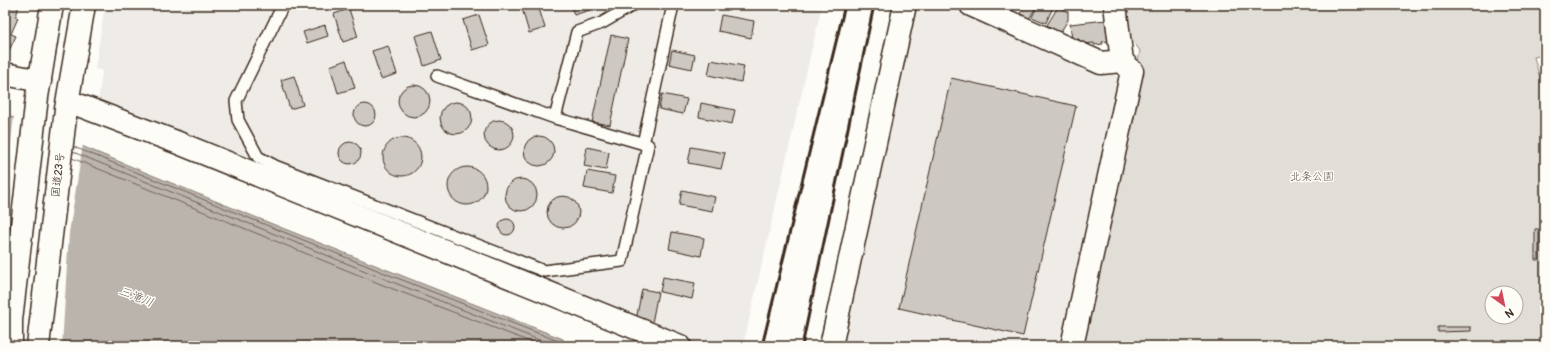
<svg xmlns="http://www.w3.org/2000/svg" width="1550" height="351" viewBox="0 0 1550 351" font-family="Pangolin,'Klee One',sans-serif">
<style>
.built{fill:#efece7}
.green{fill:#e1ded7;stroke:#8e847a;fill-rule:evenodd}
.water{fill:#bbb4ad;stroke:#887d74}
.pier{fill:#fdfcf7}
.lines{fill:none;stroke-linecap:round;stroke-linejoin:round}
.shore{stroke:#6e6157;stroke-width:1}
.building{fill:#cdc8c2;stroke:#3b2a1e}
.lane-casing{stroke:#3b2a1e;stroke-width:14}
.street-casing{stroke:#3b2a1e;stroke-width:25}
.highway-casing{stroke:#3b2a1e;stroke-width:25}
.lane{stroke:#fdfcf7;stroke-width:11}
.street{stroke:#fdfcf7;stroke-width:22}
.highway{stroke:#fdfcf7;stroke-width:22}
.rail{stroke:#3b2a1e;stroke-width:3}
.labels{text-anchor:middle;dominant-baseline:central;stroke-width:3;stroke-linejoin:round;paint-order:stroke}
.street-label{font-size:11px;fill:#3b2a1e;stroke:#fdfcf7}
.park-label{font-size:11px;fill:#64574c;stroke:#fdfcf7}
.water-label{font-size:12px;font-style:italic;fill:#615349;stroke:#fdfcf7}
</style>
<rect width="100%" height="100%" fill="#fdfcf7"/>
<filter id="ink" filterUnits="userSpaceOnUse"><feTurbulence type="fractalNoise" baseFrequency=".025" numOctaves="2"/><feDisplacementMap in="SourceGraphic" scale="8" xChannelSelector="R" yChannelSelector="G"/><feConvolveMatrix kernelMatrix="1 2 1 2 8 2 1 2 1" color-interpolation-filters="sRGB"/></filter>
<g filter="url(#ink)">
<path class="built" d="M 105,5 L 822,5 L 743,346 L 694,346 L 98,103 L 102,71 L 95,69 Z
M 913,5 L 952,5 L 1121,78 L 1061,346 L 843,346 Z"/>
<path class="green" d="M 1123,5 L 1545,5 L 1545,55 L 1534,57 L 1545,96 L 1545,346 L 1078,346 L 1140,51 L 1127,32 ZM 1492,293 L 1516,293 L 1516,317 L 1492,317 Z"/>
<path class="water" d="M 5,114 C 190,192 376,266 563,339 L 563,346 L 5,346 Z"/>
<path class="pier" d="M 14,115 L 83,144 L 69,233 L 62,346 L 5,346 L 5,196 Z"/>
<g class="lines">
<path class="shore" d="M 74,147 L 392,276 L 558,341 L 559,346
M 73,152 L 390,281 L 554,346
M 72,158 L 388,287 L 541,346"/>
</g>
<path class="building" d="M 5,5 L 19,5 L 16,17 L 18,18 L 11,34 L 16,36 L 7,55 L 5,55 Z
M 521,5 L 538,5 L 545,28 L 529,33 Z
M 571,5 L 589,5 L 590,10 L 574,15 Z
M 1025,5 L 1037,5 L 1028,21 L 1019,15 Z
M 1038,5 L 1054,5 L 1046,23 L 1032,17 Z
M 1058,7 L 1068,12 L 1068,20 L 1060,33 L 1047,25 Z
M 349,9 L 358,37 L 343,42 L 334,14 Z
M 479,15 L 489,45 L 472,50 L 463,20 Z
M 721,15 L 754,21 L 751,38 L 718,31 Z
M 1106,20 L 1108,41 L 1102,42 L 1103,44 L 1094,45 L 1094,43 L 1082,44 L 1082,42 L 1079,42 L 1079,39 L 1072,40 L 1070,24 Z
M 325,25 L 328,36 L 307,43 L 303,32 Z
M 432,31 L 441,60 L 424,66 L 415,36 Z
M 611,35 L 628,39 L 610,125 L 592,122 Z
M 388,46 L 397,74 L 381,79 L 372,51 Z
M 672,50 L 695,55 L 692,69 L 669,64 Z
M 346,60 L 355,88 L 338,93 L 330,66 Z
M 711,60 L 744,66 L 741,82 L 708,75 Z
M 294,76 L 303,105 L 290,109 L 281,80 Z
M 951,78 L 1076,106 L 1023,336 L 899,308 Z
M398 101a16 16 0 1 1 32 0a16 16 0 1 1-32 0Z
M 662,94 L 687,99 L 683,114 L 659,109 Z
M440 118a16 16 0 1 1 32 0a16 16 0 1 1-32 0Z
M 701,103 L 735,110 L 732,124 L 699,117 Z
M354 115a11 11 0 1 1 22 0a11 11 0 1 1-22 0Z
M484 135a15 15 0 1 1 30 0a15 15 0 1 1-30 0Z
M524 151a15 15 0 1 1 30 0a15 15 0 1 1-30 0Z
M383 157a19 19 0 1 1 38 0a19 19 0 1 1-38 0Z
M339 153a11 11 0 1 1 22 0a11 11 0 1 1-22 0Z
M 587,147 L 609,152 L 606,170 L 584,166 Z
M 691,147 L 725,153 L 721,169 L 688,163 Z
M448 186a19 19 0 1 1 38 0a19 19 0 1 1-38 0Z
M 587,171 L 615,176 L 612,193 L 584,188 Z
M505 195a16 16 0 1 1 32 0a16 16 0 1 1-32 0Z
M 682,190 L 715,197 L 712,211 L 679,205 Z
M547 212a16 16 0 1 1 32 0a16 16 0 1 1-32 0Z
M499 227a8 8 0 1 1 16 0a8 8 0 1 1-16 0Z
M 1535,229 L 1539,229 L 1539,260 L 1535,260 Z
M 672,232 L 704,238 L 701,256 L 669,249 Z
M 663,277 L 695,283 L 692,299 L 660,292 Z
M 642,289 L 658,292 L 652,323 L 636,320 Z
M 1438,327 L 1471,327 L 1471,331 L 1438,332 Z"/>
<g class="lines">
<g class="lane-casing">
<path id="lane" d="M 283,5 L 236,101 L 238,120 L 258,157 L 275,166 L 544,271 L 622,261 L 648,145 L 555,118 L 437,76
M 555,118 L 577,32 L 602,23 L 633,5
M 643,144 L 673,5"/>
</g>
<g class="street-casing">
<path id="street" d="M 971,5 L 1101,63 L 1122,61 L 1115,5
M 5,74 L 40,81
M 68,101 L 176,142 L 680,346
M 831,346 L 905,5
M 1072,346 L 1132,71 L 1122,61"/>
</g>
<g class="highway-casing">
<path id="highway" d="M 11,346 L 11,320 L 37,97 L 52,5
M 38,346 L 66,109 L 84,5"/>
</g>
<use href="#lane" class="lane"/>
<use href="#street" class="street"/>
<use href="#highway" class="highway"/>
<path class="rail" d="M 762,346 L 845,5
M 802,346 L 874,5"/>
</g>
</g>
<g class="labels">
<g class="street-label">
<text transform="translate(58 175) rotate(-83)">国道23号</text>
</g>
<g class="park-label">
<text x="1312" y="176">北条公園</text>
</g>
<g class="water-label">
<text transform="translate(136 297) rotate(21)">三滝川</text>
</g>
</g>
<rect width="1550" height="351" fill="none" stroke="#fdfcf7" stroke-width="20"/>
<rect x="10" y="10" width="1530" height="331" fill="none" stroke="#3b2a1e" stroke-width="1.5" filter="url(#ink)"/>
<g transform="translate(1504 305) rotate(147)"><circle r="19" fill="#fdfcf7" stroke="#afa8a0"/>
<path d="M0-3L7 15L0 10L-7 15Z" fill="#d1495b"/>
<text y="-6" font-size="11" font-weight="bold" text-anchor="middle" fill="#3b2a1e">N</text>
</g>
</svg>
